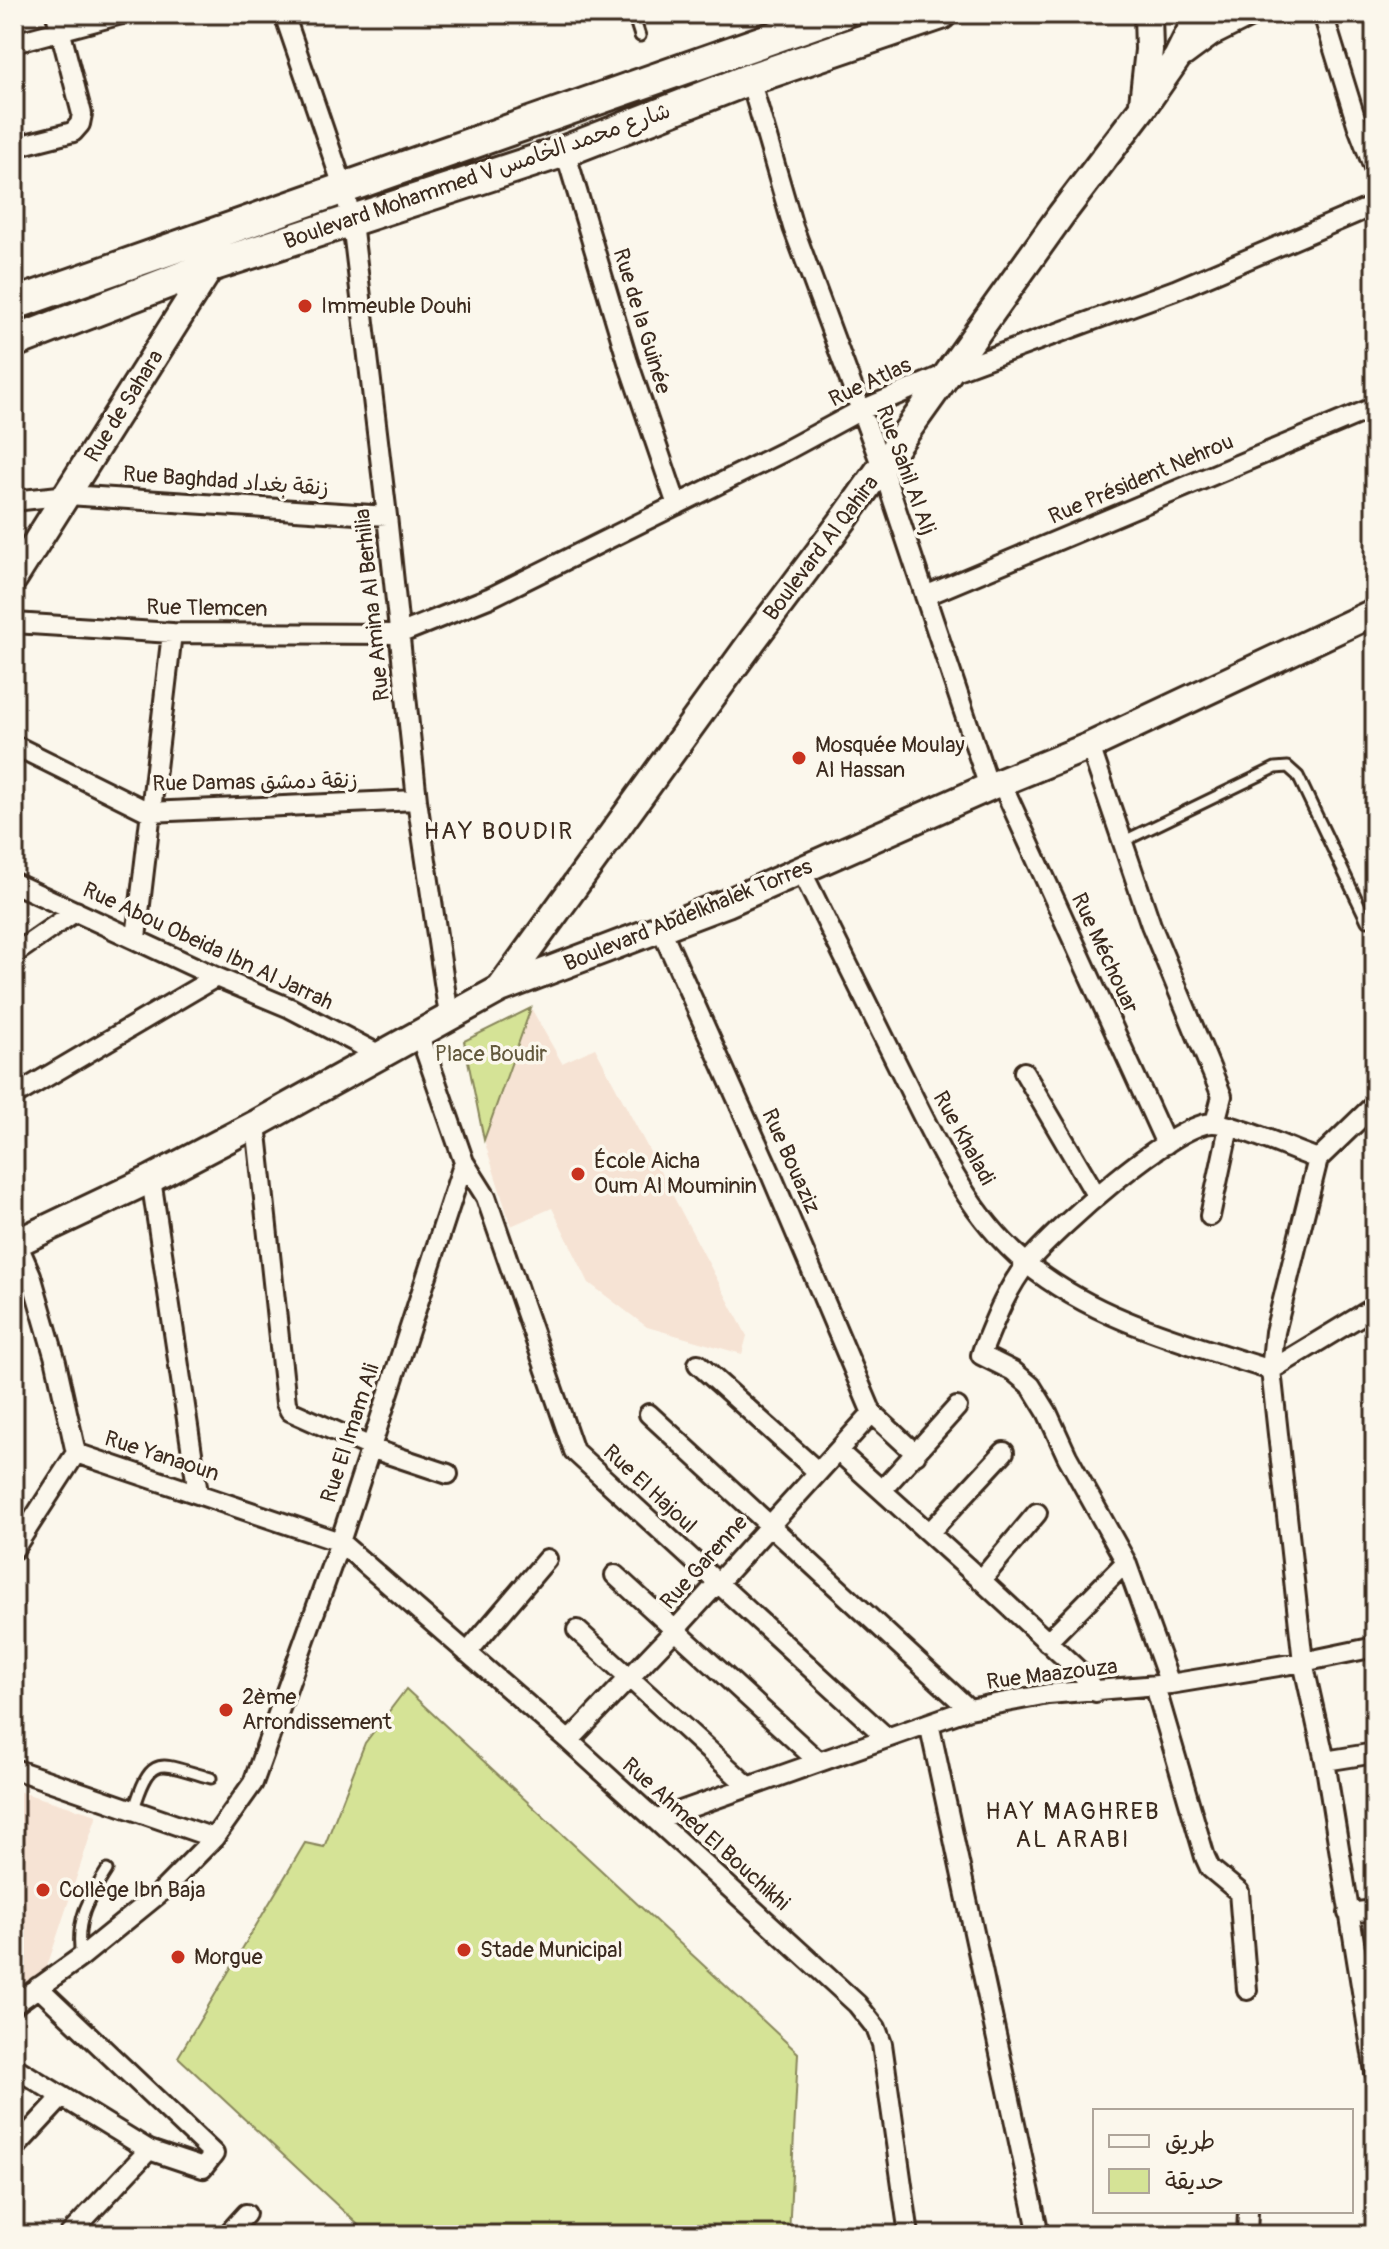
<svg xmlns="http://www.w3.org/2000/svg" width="1389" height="2249" viewBox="0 0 1389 2249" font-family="Pangolin,'Playpen Sans Arabic',sans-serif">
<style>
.built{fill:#f6e3d4}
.green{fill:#d5e396;stroke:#88865a;stroke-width:2}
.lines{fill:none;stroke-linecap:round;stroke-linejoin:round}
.lane-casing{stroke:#3b2a1e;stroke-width:15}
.street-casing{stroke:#3b2a1e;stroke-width:24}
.secondary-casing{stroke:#3b2a1e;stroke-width:32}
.primary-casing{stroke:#3b2a1e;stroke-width:36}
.lane{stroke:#fbf7ec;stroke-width:9}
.street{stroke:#fbf7ec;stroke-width:18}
.secondary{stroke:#fbf7ec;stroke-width:26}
.primary{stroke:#fbf7ec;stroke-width:30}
.poi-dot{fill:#c8321e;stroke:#fbf7ec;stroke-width:3}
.labels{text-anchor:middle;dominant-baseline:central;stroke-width:7;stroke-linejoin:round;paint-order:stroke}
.street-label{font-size:22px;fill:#3b2a1e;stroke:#fbf7ec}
.poi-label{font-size:22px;fill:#3b2a1e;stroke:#fbf7ec;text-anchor:start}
.park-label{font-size:22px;fill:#62583c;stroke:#fbf7ec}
.neighbourhood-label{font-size:24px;letter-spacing:2px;fill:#3b2a1e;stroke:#fbf7ec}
</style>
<rect width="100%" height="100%" fill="#fbf7ec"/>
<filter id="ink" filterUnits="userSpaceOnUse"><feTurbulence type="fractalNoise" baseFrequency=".0125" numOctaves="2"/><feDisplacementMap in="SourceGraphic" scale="16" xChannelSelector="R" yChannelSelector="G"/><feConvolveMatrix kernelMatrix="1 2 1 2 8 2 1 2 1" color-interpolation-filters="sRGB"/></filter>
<g filter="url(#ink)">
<path class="built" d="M 531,1008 L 562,1063 L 595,1048 L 747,1336 L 742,1354 L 647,1327 L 589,1283 L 552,1208 L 511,1226 L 484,1140 Z
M 14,1790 L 97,1815 L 47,1967 L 14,1993 Z"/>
<path class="green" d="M 531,1008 L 484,1140 L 464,1041 Z
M 406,1689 L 798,2053 L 789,2235 L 369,2235 L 178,2057 L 305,1843 L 324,1847 L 365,1743 Z"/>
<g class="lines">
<g class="lane-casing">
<path id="lane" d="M 633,14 L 640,36
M 1122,842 L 1275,768 L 1288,767 L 1298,776 L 1367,921
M 134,1809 C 152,1751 159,1764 211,1778
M 81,1957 C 75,1920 88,1900 107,1870"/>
</g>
<g class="street-casing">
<path id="street" d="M 284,14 L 344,189 L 352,222 L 387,516 L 417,800 L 449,1016
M 1323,14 L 1358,127 L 1375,171
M 14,43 L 122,14
M 750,79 L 793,227 L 882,467 L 989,787
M 14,147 L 73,132 L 80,124 L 82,114 L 56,14
M 565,151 L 628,362 L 677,505
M 14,501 L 68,495 L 387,516
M 925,596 L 1375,407
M 14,623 L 172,633 L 399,634 L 491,597 L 785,451 L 859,411 L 946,374 L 1175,290 L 1375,205
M 14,745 L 149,812 L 417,800
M 1090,746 L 1151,925 L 1222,1096 L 1215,1123
M 1001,782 L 1166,1144
M 801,870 C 833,935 866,1000 898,1066 C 933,1136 964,1211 1026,1263 C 1095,1320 1187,1343 1271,1370
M 14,883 L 216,977 L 290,1008 L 380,1055
M 661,929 L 770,1172 L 872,1413 L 916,1454
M 136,938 L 172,633
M 14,954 L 76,911
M 419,1033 L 464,1162 L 486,1197 L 574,1451 L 887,1738
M 1024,1072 L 1096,1195
M 14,1096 L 216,977
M 1375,1104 L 1318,1159 L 1275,1332 L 1271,1370 L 1303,1662 L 1325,1761 L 1375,2072
M 256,1124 L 286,1403 L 290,1411 L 382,1452 L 448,1474
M 151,1179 L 198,1493
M 1210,1216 L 1229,1127
M 14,1236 L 31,1275 L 56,1362 L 76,1453
M 698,1364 L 818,1472
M 1271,1370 L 1375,1307
M 649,1414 L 969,1709
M 838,1451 L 981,1580 L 1078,1670 L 1096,1692
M 76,1453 L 340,1542 L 569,1741 L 857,2004 L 876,2028 L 882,2044 L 909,2235
M 882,1490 L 957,1407
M 929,1533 L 1004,1452
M 14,1549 L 76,1453
M 615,1575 L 819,1762
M 981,1580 L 1037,1513
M 577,1630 L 749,1787
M 1047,1642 L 1126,1562
M 467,1653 L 547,1559
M 1170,1684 L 1126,1562 L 1067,1456 L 1047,1412 L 1031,1386 L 1013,1371 L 981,1355 L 983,1349 C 995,1319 1007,1288 1028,1262 C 1055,1230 1173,1123 1213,1123 C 1232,1123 1295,1151 1318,1159
M 1155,1686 L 1205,1857 L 1210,1868 L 1239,1892 L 1247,1990
M 929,1723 L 1039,2235
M 569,1741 L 675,1630 L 872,1413
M 1325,1761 L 1375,1753
M 14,1769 L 214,1838
M 655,1820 L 969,1709 L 1048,1694 L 1170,1684 L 1303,1662 L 1375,1647
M 1348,1913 L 1375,1910
M 14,2005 L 81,1957 L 161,1892 L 214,1838 L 253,1783 L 340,1542 L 464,1162
M 14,2067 L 149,2150 L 203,2168 L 214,2154 L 38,1987
M 14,2149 L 62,2097
M 69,2235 L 149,2150
M 227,2235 L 246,2214
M 1247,2235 L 1248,2211"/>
</g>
<g class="secondary-casing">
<path id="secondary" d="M 1183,53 L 1210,33 L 1248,14
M 1143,103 L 1149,50 L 1148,14
M 14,578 L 211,266 L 215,256
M 500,989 L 753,640 L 847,515 L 1061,215 L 1143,107 L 1177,58 L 1199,14
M 14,1244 L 151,1179 L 256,1124 L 500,989 L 727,903 L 989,787 L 1090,746 L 1375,612"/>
</g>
<g class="primary-casing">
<path id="primary" d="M 14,304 L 840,14
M 14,342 L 211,266 L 565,151 L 750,79 L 941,14"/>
</g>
<use href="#lane" class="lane"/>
<use href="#street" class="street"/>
<use href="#secondary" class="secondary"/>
<use href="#primary" class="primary"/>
</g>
</g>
<g class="poi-dot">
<circle cx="305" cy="306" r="8"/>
<circle cx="799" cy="758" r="8"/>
<circle cx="578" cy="1174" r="8"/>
<circle cx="226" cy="1710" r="8"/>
<circle cx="43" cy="1890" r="8"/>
<circle cx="464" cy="1950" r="8"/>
<circle cx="178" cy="1957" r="8"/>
</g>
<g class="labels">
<g class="street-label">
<text transform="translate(477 176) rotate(-19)">Boulevard Mohammed V شارع محمد الخامس</text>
<text transform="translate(642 321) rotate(73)">Rue de la Guinée</text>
<text transform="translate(870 382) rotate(-25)">Rue Atlas</text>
<text transform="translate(124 406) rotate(-58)">Rue de Sahara</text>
<text transform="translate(906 470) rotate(70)">Rue Sahil Al Alj</text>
<text transform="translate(1141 479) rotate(-23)">Rue Président Nehrou</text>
<text transform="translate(226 481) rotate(4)">Rue Baghdad زنقة بغداد</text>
<text transform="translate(821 548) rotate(-53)">Boulevard Al Qahira</text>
<text transform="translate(372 605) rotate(-96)">Rue Amina Al Berhilia</text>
<text transform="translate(207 608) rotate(1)">Rue Tlemcen</text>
<text transform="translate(255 782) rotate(-1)">Rue Damas زنقة دمشق</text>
<text transform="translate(688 915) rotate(-22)">Boulevard Abdelkhalek Torres</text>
<text transform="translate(208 946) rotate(25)">Rue Abou Obeida Ibn Al Jarrah</text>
<text transform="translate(1105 953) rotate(65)">Rue Méchouar</text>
<text transform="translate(964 1138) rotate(61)">Rue Khaladi</text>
<text transform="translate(791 1161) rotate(66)">Rue Bouaziz</text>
<text transform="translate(350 1433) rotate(-72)">Rue El Imam Ali</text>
<text transform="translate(162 1456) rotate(18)">Rue Yanaoun</text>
<text transform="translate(650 1489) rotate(43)">Rue El Hajoul</text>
<text transform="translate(704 1562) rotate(-48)">Rue Garenne</text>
<text transform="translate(1052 1674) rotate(-7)">Rue Maazouza</text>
<text transform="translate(706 1834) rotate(42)">Rue Ahmed El Bouchikhi</text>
</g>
<g class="poi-label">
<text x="321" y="306">Immeuble Douhi</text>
<text x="815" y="745">Mosquée Moulay<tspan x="815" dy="25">Al Hassan</tspan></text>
<text x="594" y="1161">École Aicha<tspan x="594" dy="25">Oum Al Mouminin</tspan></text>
<text x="242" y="1697">2ème<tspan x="242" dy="25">Arrondissement</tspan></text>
<text x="59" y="1890">Collège Ibn Baja</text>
<text x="480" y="1950">Stade Municipal</text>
<text x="194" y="1957">Morgue</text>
</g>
<g class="park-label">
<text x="491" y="1054">Place Boudir</text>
</g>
<g class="neighbourhood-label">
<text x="499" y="831">HAY BOUDIR</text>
<text x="1073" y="1811">HAY MAGHREB<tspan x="1073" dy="28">AL ARABI</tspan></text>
</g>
</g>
<rect width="1389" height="2249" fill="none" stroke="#fbf7ec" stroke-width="48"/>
<rect x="24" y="24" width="1341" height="2201" fill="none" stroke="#3b2a1e" stroke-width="3" filter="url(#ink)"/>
<rect x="1093" y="2109" width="260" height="104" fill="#fbf7ec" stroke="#aea59a" stroke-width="2"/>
<rect x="1109" y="2135" width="40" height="12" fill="#fbf7ec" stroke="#aea59a" stroke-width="2"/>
<text x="1165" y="2149" font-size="24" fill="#3b2a1e">طريق</text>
<rect x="1109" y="2169" width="40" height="24" fill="#d5e396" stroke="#aea59a" stroke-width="2"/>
<text x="1165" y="2189" font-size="24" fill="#3b2a1e">حديقة</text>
</svg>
